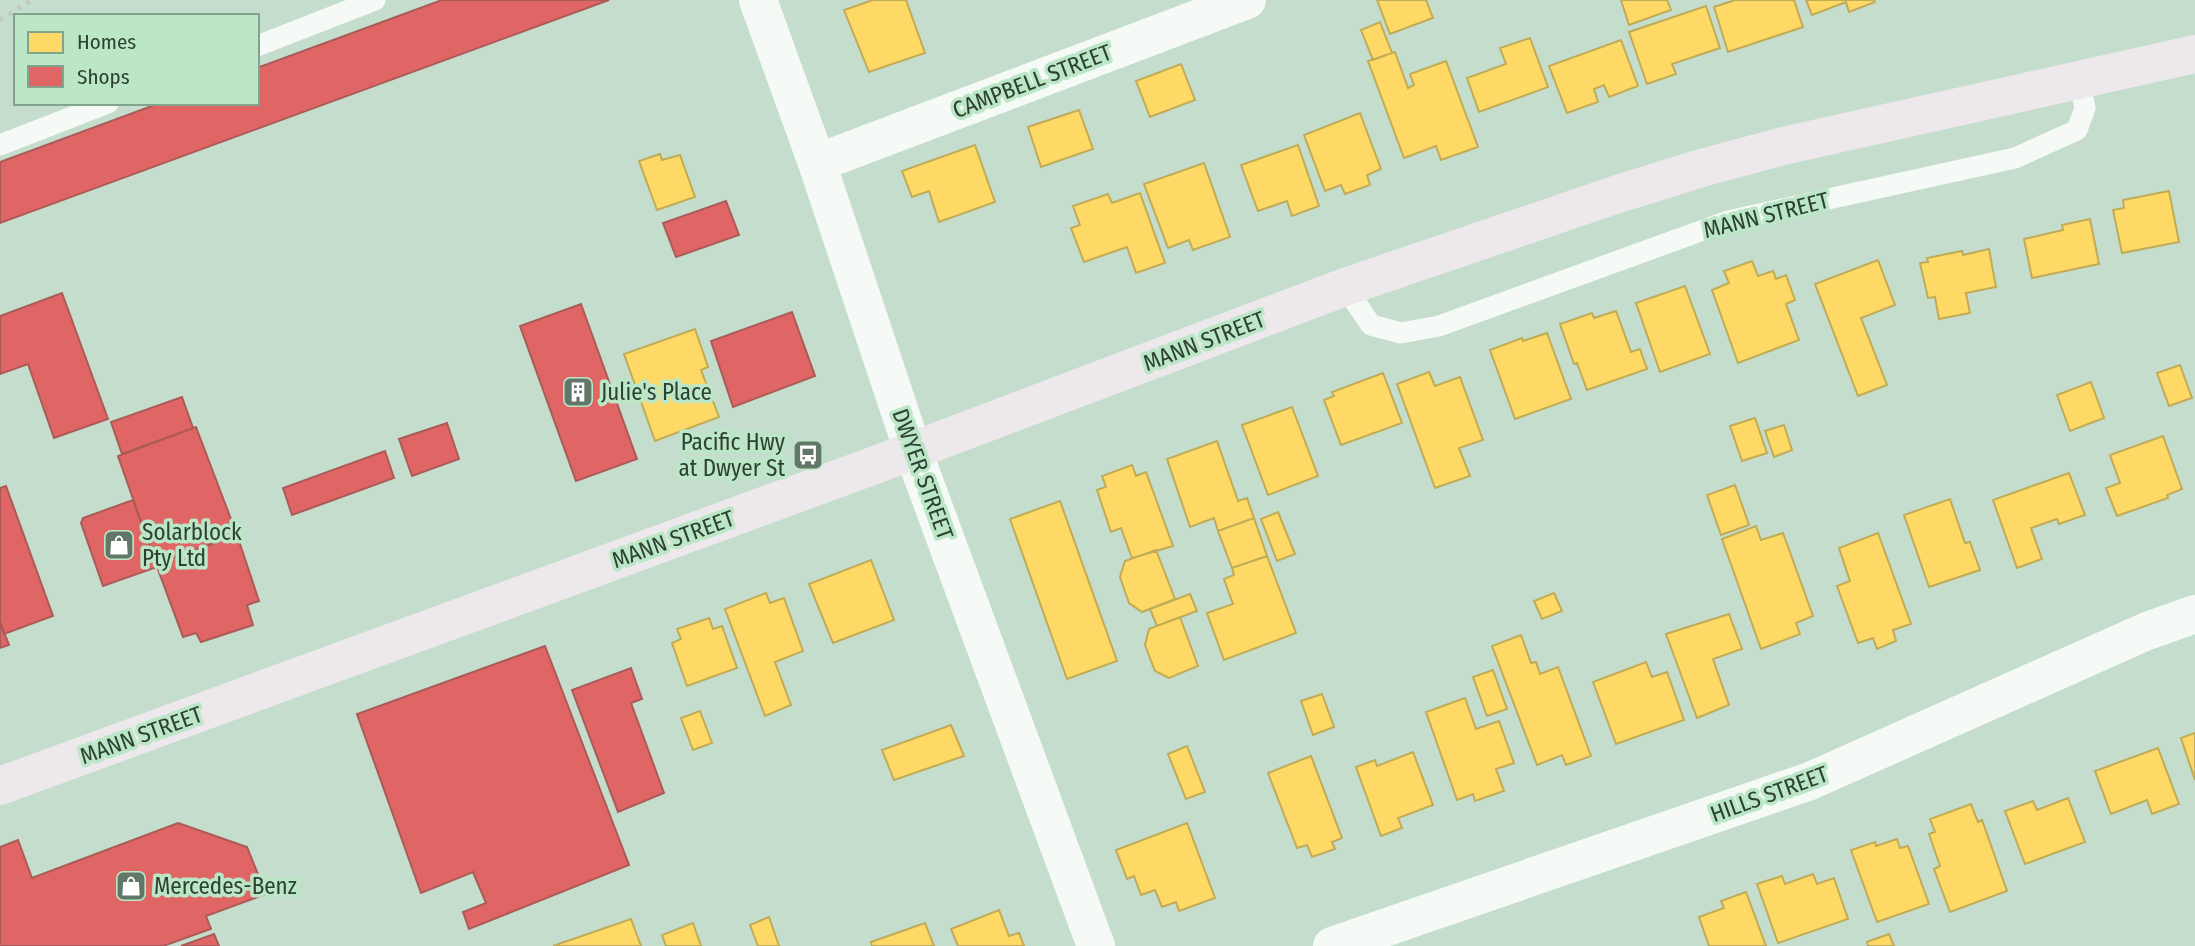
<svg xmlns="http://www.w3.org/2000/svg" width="2195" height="946" viewBox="0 0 2195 946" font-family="'Fira Sans Condensed',sans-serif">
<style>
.homes{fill:#ffd966;stroke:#c0ab57;stroke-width:2}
.shops{fill:#e06666;stroke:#ab5b57;stroke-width:2}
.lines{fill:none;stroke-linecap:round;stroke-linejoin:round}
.service{stroke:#f6faf7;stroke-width:21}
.minor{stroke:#f6faf7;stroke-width:38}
.primary{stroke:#ede8ec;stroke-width:38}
.rail{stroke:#c1c8c3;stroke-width:5;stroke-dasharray:3.5 7;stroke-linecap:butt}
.labels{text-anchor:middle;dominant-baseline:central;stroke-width:7;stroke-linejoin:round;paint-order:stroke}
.street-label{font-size:23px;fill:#2e4033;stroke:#bbe7c7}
.poi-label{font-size:23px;fill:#2e4033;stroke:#bbe7c7;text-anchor:start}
</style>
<rect width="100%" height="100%" fill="#c5ddcc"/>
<path class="homes" d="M 873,0 L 906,0 L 925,53 L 869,72 L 844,10 Z
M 1377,0 L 1426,0 L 1433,18 L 1390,34 Z
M 1621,0 L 1667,0 L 1671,10 L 1629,25 Z
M 1735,0 L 1794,0 L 1803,27 L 1728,52 L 1714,7 Z
M 1806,0 L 1874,0 L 1875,2 L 1849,12 L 1846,2 L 1812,15 Z
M 1706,6 L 1720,48 L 1672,64 L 1676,74 L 1647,84 L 1629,32 Z
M 1380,22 L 1392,53 L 1373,60 L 1361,30 Z
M 1530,38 L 1548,87 L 1479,112 L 1467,78 L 1506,64 L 1500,48 Z
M 1621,40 L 1638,86 L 1609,97 L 1604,85 L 1594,89 L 1598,102 L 1567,113 L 1549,66 Z
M 1395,52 L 1408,88 L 1414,85 L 1410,74 L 1446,61 L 1478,147 L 1441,160 L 1436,146 L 1404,158 L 1368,61 Z
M 1181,64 L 1195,100 L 1150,117 L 1136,81 Z
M 1079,110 L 1093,149 L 1041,167 L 1028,127 Z
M 1360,113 L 1381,169 L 1367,175 L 1370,185 L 1345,194 L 1341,185 L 1325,191 L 1304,135 Z
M 975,145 L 995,202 L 939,222 L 929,191 L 912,197 L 902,171 Z
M 1298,145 L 1319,206 L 1292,216 L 1287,201 L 1258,211 L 1241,165 Z
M 660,154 L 662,160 L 680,155 L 695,197 L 657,210 L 639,161 Z
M 1204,163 L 1230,237 L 1193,250 L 1189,240 L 1168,248 L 1144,184 Z
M 2169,191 L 2179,242 L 2122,253 L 2113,210 L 2124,208 L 2123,200 Z
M 1140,193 L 1165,263 L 1136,273 L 1127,247 L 1084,262 L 1071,228 L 1080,225 L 1073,206 L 1108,194 L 1112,203 Z
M 2090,219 L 2099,264 L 2032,278 L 2024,239 L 2063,230 L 2062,225 Z
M 1989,249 L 1996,287 L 1966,293 L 1970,313 L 1939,319 L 1935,297 L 1928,298 L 1920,263 L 1928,262 L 1927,258 L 1962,251 L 1963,255 Z
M 1878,260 L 1895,305 L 1861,318 L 1887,385 L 1858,396 L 1815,284 Z
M 1752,261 L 1758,276 L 1773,271 L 1776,279 L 1786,275 L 1795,300 L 1786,304 L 1799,340 L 1738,363 L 1712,290 L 1729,283 L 1724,271 Z
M 1685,286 L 1710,354 L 1660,372 L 1636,303 Z
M 1616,311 L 1631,352 L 1640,349 L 1647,369 L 1587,390 L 1577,363 L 1574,364 L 1560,324 L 1592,313 L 1594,318 Z
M 695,329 L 708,367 L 701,370 L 719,417 L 655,441 L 624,354 Z
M 1547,333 L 1571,399 L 1515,419 L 1490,350 L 1522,338 L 1523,341 Z
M 2180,365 L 2192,398 L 2169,406 L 2157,373 Z
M 1429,372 L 1435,386 L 1460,377 L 1483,440 L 1459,448 L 1470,476 L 1435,488 L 1397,384 Z
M 1383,373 L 1402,423 L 1341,445 L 1324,400 L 1334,396 L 1332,392 Z
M 2091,382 L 2104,418 L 2070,431 L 2057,395 Z
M 1292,407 L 1318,476 L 1268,495 L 1242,425 Z
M 1755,418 L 1767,453 L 1742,461 L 1730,426 Z
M 1784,425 L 1792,450 L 1774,457 L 1765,431 Z
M 2163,436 L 2182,489 L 2167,495 L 2168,498 L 2117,516 L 2106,488 L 2120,483 L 2110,455 Z
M 1217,441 L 1238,501 L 1247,498 L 1254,518 L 1218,531 L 1214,518 L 1190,527 L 1167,459 Z
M 1132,465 L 1136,476 L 1146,472 L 1173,546 L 1132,558 L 1121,528 L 1111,532 L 1097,490 L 1106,487 L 1102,476 Z
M 2069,473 L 2085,515 L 2059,524 L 2057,519 L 2031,528 L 2042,559 L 2017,568 L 1993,500 Z
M 1735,485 L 1749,525 L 1721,535 L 1707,495 Z
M 1950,499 L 1965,543 L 1970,542 L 1980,570 L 1929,587 L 1904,515 Z
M 1060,501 L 1117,661 L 1067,679 L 1010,519 Z
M 1278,512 L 1295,554 L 1277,561 L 1261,519 Z
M 1254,518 L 1267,556 L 1232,568 L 1218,531 Z
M 1756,526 L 1761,540 L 1783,533 L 1813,616 L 1796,623 L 1800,634 L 1761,649 L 1722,539 Z
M 1878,533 L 1911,624 L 1893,630 L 1896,641 L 1877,649 L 1873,638 L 1858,643 L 1837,586 L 1850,581 L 1839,548 Z
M 1156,550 L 1175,599 L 1142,612 L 1129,603 L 1120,577 L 1125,561 Z
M 1267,556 L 1296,633 L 1224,660 L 1207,613 L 1233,604 L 1224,579 L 1234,575 L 1232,568 Z
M 871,560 L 894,620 L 833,643 L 809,584 Z
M 766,593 L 770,603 L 784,598 L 803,651 L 775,662 L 791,705 L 765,716 L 725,609 Z
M 1554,593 L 1562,611 L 1542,619 L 1534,601 Z
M 1190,594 L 1197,611 L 1157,626 L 1150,609 Z
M 1729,614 L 1742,649 L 1713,659 L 1729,705 L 1697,718 L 1666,634 Z
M 1180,617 L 1198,666 L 1169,678 L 1155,671 L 1145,645 L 1149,629 Z
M 709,618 L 713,629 L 722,626 L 737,668 L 687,686 L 672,643 L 681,639 L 677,629 Z
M 1521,635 L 1531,663 L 1536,662 L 1540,674 L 1558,667 L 1591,756 L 1566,765 L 1562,755 L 1537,765 L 1492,646 Z
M 1646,662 L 1652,677 L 1667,672 L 1684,720 L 1616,744 L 1593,682 Z
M 1493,670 L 1507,709 L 1487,716 L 1473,677 Z
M 1322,694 L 1334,727 L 1313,735 L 1301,701 Z
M 1465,698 L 1476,729 L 1499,721 L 1514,763 L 1496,769 L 1504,791 L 1475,801 L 1473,794 L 1457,800 L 1426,712 Z
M 700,711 L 712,743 L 693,750 L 681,718 Z
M 951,725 L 964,756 L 894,780 L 882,750 Z
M 2195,733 L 2195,780 L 2181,738 Z
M 1187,746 L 1205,792 L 1186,799 L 1168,754 Z
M 2158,748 L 2179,804 L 2152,814 L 2147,800 L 2111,814 L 2095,771 Z
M 1413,752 L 1433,805 L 1398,818 L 1402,828 L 1381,836 L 1356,767 L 1375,760 L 1377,766 Z
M 1311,756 L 1342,838 L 1332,842 L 1335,849 L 1312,857 L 1307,845 L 1297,848 L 1268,773 Z
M 2068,798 L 2085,842 L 2025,864 L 2005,811 L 2033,801 L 2037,810 Z
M 1971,804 L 1978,822 L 1982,820 L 2007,891 L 1950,912 L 1934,869 L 1940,866 L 1929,834 L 1935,832 L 1930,819 Z
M 1187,823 L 1215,898 L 1179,911 L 1176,902 L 1162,907 L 1155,890 L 1141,895 L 1134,876 L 1127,879 L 1116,850 Z
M 1897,839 L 1900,848 L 1908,846 L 1929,904 L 1877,922 L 1851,850 L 1875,842 L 1876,846 Z
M 1813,874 L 1817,884 L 1834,878 L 1848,919 L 1778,943 L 1757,884 L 1782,876 L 1785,884 Z
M 1746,892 L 1766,946 L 1709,946 L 1699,917 L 1724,908 L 1721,901 Z
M 999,910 L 1009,936 L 1019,933 L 1024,946 L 958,946 L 951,929 Z
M 769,917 L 779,946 L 758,946 L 750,925 Z
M 631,919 L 641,946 L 553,946 Z
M 693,923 L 701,946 L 666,946 L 662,935 Z
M 925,923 L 934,946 L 872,946 L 871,942 Z
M 1889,934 L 1894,946 L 1868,946 L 1867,942 Z"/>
<path class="shops" d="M 442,0 L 609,0 L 0,223 L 0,162 L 160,103 L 257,103 L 257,68 Z
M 726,201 L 739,235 L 676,257 L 663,223 Z
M 62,293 L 108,419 L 54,438 L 28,364 L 0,374 L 0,316 Z
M 581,304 L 637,459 L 576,481 L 520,326 Z
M 792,312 L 815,376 L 733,407 L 711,341 Z
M 182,397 L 193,428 L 122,454 L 111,422 Z
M 447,423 L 459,459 L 412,476 L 399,439 Z
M 196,427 L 237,535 L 156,564 L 118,456 Z
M 385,451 L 394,478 L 292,515 L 283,488 Z
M 6,486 L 53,616 L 4,634 L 0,621 L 0,488 Z
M 133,500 L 157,567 L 103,586 L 81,523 L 83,518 Z
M 237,535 L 259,601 L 247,605 L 253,625 L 201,642 L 196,633 L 183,637 L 156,564 Z
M 0,622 L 9,645 L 0,648 Z
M 545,646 L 629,865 L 469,929 L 463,912 L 486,903 L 473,872 L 421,893 L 357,714 Z
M 631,668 L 642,699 L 631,703 L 664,793 L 618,812 L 572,690 Z
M 178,823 L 247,847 L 266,894 L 206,916 L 211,929 L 163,946 L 0,946 L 0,847 L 18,840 L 32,878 Z
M 214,934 L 219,946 L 181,946 Z"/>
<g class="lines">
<path class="service" d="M 257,46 L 375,0
M 0,145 L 108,103
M 1345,287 L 1371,325 L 1401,333 L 1439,326 L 1728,221 L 2015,158 L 2077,130 L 2085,108 L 2079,79"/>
<path class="minor" d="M 758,0 L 817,163 L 913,451 L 1096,946
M 817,163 L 1247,0
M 1332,946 L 1810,781 L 2147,631 L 2195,614"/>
<path class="primary" d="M 0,786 L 867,468 L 1345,287 L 1615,195 L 1698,169 L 1783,146 L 2195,54"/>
<path class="rail" d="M 0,20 L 32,0"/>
</g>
<defs>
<g id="building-square" transform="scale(1.575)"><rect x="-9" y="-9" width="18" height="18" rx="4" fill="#637769" stroke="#bbe7c7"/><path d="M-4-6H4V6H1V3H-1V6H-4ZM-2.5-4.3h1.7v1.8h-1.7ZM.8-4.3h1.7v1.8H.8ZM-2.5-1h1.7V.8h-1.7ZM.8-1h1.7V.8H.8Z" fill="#fff"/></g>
<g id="bus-square" transform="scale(1.575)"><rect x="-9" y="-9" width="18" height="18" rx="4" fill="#637769" stroke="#bbe7c7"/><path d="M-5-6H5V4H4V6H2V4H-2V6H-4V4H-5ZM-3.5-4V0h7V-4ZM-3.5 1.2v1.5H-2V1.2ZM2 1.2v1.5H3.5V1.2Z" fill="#fff"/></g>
<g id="shop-square" transform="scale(1.575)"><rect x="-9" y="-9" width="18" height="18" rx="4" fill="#637769" stroke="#bbe7c7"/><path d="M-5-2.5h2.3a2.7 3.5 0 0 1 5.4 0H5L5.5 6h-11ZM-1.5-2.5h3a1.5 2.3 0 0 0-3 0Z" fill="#fff"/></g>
</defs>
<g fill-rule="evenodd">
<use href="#building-square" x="578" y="392"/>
<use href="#bus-square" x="808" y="455"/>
<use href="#shop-square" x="119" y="545"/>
<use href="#shop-square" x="131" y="886"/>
</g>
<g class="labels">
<g class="street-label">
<text transform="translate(1032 81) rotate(-21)">CAMPBELL STREET</text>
<text transform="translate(1766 215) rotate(-14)">MANN STREET</text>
<text transform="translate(1204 341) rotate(-21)">MANN STREET</text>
<text transform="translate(923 474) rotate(70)">DWYER STREET</text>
<text transform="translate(673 539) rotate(-20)">MANN STREET</text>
<text transform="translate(141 735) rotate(-20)">MANN STREET</text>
<text transform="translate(1769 794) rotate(-20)">HILLS STREET</text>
</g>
<g class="poi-label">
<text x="601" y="392">Julie's Place</text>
<text x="785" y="442" text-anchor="end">Pacific Hwy<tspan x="785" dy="26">at Dwyer St</tspan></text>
<text x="142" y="532">Solarblock<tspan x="142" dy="26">Pty Ltd</tspan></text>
<text x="154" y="886">Mercedes-Benz</text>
</g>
</g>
<rect x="14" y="14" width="245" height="91" fill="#bbe7c7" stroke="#83a48c" stroke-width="2"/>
<rect x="28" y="32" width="35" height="21" fill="#ffd966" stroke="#83a48c" stroke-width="2"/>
<text x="77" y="49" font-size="21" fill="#2e4033">Homes</text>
<rect x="28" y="66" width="35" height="21" fill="#e06666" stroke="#83a48c" stroke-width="2"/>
<text x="77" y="84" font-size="21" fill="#2e4033">Shops</text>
</svg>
